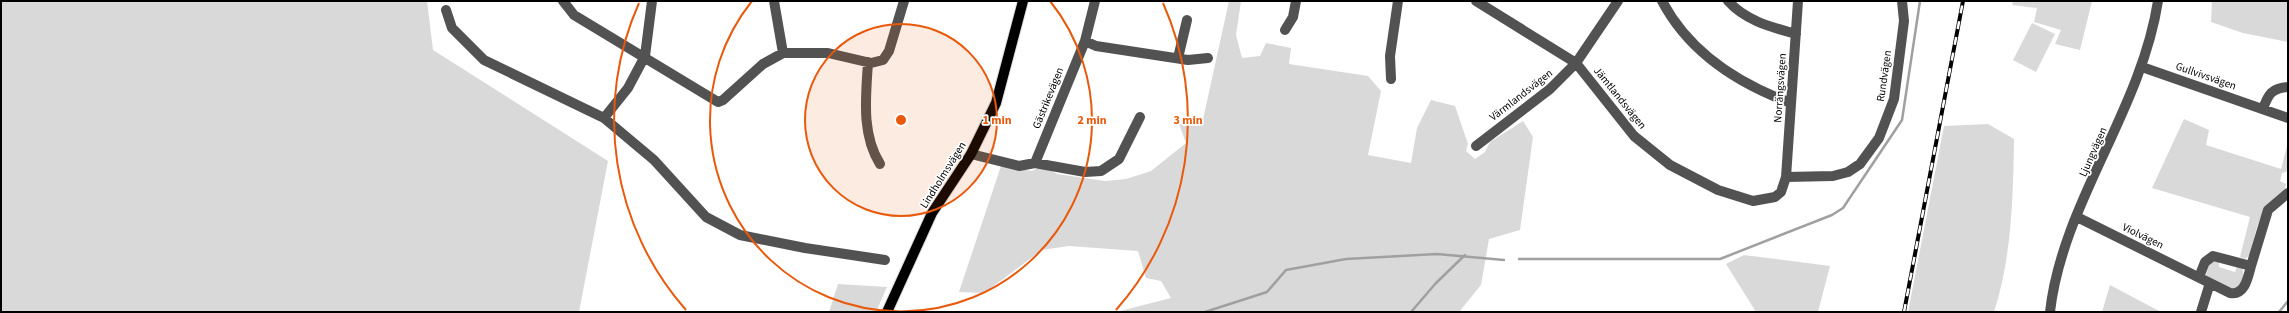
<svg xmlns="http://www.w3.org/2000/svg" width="2289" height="313" viewBox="0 0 2289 313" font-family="'Source Sans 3',sans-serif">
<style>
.green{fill:#d9d9d9}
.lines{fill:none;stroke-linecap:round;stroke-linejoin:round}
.stream{stroke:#a0a0a0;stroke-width:2.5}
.major-casing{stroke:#dbdbdb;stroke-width:12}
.minor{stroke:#525252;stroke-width:10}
.major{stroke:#000;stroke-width:10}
.rail-casing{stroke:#000;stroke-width:4}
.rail{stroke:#fff;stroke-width:2.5;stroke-dasharray:8;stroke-linecap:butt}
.ring{fill:none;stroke:#e8590c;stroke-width:2}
.labels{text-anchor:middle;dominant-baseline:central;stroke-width:3.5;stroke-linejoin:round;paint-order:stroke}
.street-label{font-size:11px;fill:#000;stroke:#fff}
.centre{fill:#e8590c;stroke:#fff;stroke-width:2}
.ring-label{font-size:12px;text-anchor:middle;font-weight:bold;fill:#e8590c;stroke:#fff;stroke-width:3.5;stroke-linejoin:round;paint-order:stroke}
</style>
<rect width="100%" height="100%" fill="#fff"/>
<path class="green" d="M 1,1 L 427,1 L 433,50 L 608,161 L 579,312 L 1,312 Z
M 1229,1 L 1241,1 L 1236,35 L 1242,58 L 1260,56 L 1266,43 L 1291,48 L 1289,64 L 1368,76 L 1381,91 L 1368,155 L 1411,163 L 1417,128 L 1431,100 L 1455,106 L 1468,144 L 1466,151 L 1475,159 L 1485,152 L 1490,142 L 1523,121 L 1533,137 L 1520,230 L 1489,239 L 1481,285 L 1459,312 L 1116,312 L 1171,298 L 1161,281 L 1146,278 L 1138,251 L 1069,246 L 1042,250 L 984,293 L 959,292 L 1001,166 L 1032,171 L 1043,165 L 1057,174 L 1105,181 L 1126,179 L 1151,171 L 1186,143 L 1176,116 L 1202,124 Z
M 2013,1 L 2092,1 L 2080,50 L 2055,44 L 2061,30 L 2034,22 L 2037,8 L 2012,5 Z
M 2212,1 L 2288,1 L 2288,42 L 2243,33 L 2211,22 Z
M 2032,23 L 2055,34 L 2036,72 L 2013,60 Z
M 2184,119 L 2209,130 L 2206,145 L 2281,169 L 2288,142 L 2288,171 L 2282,173 L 2280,181 L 2286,184 L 2284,193 C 2258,210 2257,226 2250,255 L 2245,259 L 2240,257 L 2250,217 L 2152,188 Z
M 1988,124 L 2014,139 C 2013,197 2012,256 1994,312 L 1908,312 L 1944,126 Z
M 1744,255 L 1830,266 L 1818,312 L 1756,312 L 1726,264 Z
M 2215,261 L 2219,261 L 2219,267 L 2235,272 L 2237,266 L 2242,268 C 2245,275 2242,283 2237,289 L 2230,290 L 2207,278 L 2206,274 L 2210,263 Z
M 838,284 L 887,287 L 876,312 L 829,312 Z
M 2110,285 L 2161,312 L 2102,312 Z"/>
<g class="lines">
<path class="stream" d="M 1519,259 L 1720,259 L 1832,215 L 1843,208 L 1902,120 L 1920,1
M 1205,312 L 1267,292 L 1286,270 L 1346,259 L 1437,254 L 1504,260
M 1411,312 L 1436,283 L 1465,255
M 2279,312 L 2288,301"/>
<g class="major-casing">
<path id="major" d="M 887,312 L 932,213 L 971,154 L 996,103 L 1023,1"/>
</g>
<path class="minor" d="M 563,1 L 574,15 L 718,102 L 723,100 L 763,64 L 783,53 L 828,53 L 871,63 L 883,60 L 889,51 L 904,1
M 774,1 L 783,53
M 1476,1 L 1576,63 L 1634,136 L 1670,165 L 1718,190 L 1753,201 L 1775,197 L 1781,192 L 1786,177 L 1798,1
M 1662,1 C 1689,52 1739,84 1791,103
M 1728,1 C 1746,21 1771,27 1796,34
M 446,10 L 452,28 L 484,60 L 604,118 L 654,160 L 706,217 L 740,235 L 805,248 L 885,260
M 1285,30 L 1293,17 L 1296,1
M 1085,41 L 1096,46 L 1188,60 L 1208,58
M 1178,58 L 1187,20
M 868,62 C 866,96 861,134 880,164
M 2142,67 L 2288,118
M 1391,79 L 1390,56 L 1398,1
M 2263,109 C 2268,94 2272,88 2288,87
M 604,118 L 628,88 L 645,56 L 652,1
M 1476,146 L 1550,89 L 1576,63 L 1618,1
M 971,154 L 1019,166 L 1035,163 L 1085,172 L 1101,171 L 1119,159 L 1140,117
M 1035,163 L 1085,41 L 1095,1
M 1786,177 L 1833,176 L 1848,172 L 1860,164 L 1879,138 L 1894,99 L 1904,21 L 1902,1
M 2077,217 L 2230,293 C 2245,296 2248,277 2251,266 L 2213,256 L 2205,262 L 2199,277
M 2251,266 L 2268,210 L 2288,193
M 2050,312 C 2062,204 2141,111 2158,1
M 2201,312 L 2210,283"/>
<use href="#major" class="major"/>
<g class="rail-casing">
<path id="rail" d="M 1904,312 L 1963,1"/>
</g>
<use href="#rail" class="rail"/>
</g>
<circle cx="901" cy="120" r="96" fill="#e8590c" fill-opacity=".12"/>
<g class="ring">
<circle cx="901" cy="120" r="96"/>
<path d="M1050 1A191 191 0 1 1 752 1"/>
<path d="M686 310A287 287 0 0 1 639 3M1163 3A287 287 0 0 1 1116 310"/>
</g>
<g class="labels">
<g class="street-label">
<text transform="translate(1884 76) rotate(-82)">Rundvägen</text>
<text transform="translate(2206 76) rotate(19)">Gullvivsvägen</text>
<text transform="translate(1780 88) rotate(-86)">Norrängsvägen</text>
<text transform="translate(1521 95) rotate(-38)">Värmlandsvägen</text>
<text transform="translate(1048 98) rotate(-68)">Gästrikevägen</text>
<text transform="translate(1620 98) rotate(51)">Jämtlandsvägen</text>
<text transform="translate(2093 152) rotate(-66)">Ljungvägen</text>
<text transform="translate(943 175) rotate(-58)">Lindholmsvägen</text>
<text transform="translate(2143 236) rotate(26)">Violvägen</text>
</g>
</g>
<circle cx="901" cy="120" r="6" class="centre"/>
<g class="ring-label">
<text x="997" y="124">1 min</text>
<text x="1092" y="124">2 min</text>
<text x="1188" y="124">3 min</text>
</g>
<rect width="2289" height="313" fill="none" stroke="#000000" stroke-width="4"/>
</svg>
